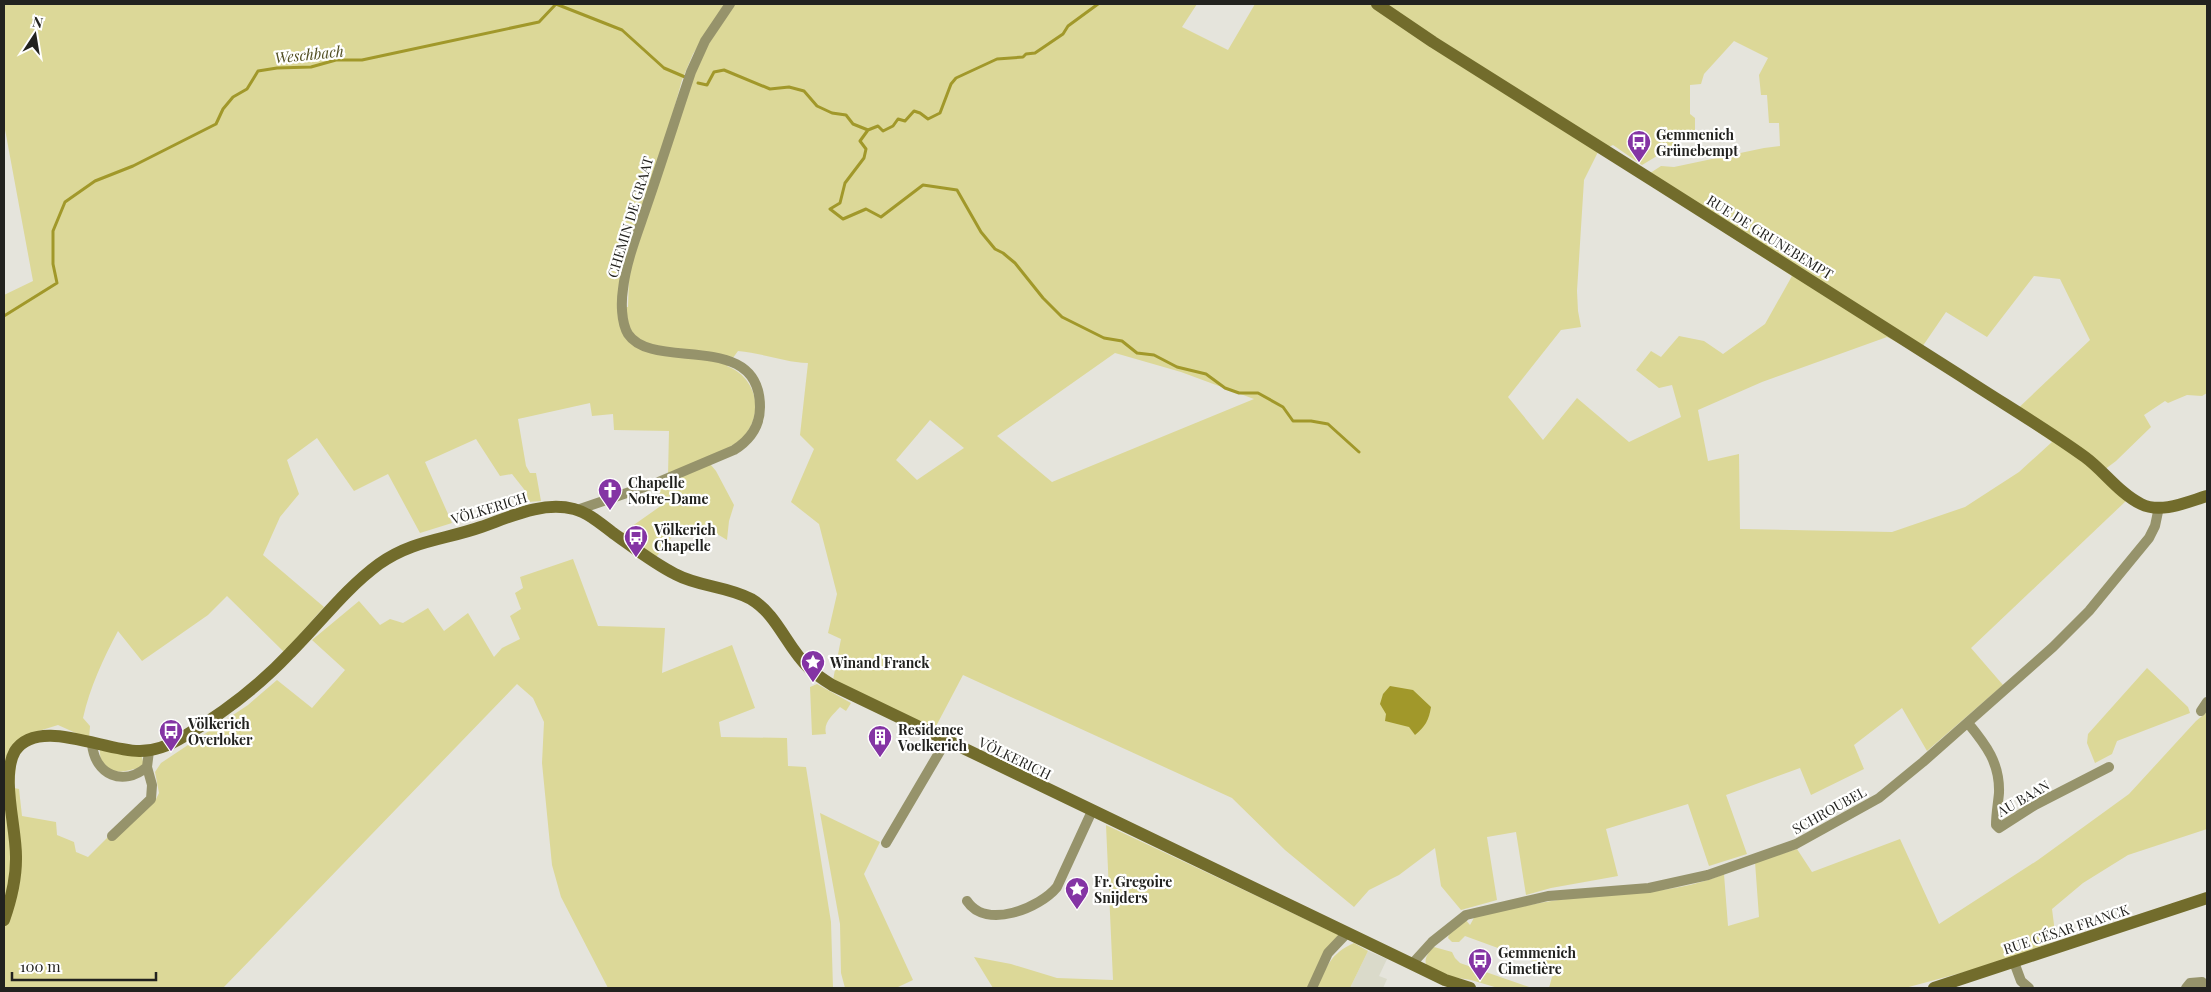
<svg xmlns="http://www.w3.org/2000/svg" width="2211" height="992" viewBox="0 0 2211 992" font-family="'Playfair Display',serif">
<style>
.built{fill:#dadaca}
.green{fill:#dcd898;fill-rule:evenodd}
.water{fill:#a1982a}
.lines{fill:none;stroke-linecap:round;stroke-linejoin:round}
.stream{stroke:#a1982a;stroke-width:3}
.street{stroke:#96936b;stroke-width:10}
.secondary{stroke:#726c2c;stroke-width:12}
.labels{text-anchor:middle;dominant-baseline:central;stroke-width:4.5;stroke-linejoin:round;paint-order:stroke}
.poi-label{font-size:14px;font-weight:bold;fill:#22221f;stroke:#fffffe;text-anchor:start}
.street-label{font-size:14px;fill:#22221f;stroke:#fffffe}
.water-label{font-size:15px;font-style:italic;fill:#535025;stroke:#fffffe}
</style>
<rect width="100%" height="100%" fill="#e5e4dc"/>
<path class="built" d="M 1368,951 L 1387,959 L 1379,976 L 1387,979 L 1383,988 L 1350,988 Z"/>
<path class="green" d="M 4,4 L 726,4 L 693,54 L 682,80 L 619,308 L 628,307 L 629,276 L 634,257 L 696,69 L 707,46 L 735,4 L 1197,4 L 1182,27 L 1228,50 L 1255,4 L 2207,4 L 2207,393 L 2202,396 L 2187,395 L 2168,403 L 2165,401 L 2144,415 L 2151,427 L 2116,461 L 2100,473 L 2127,500 L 1971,648 L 2003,685 L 1927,751 L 1902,708 L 1854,745 L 1864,769 L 1811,795 L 1800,768 L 1726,795 L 1747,854 L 1709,866 L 1688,804 L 1606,829 L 1618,876 L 1551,888 L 1526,895 L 1516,832 L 1487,837 L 1497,900 L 1461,910 L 1441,886 L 1435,848 L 1399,875 L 1369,890 L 1354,907 L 1285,850 L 1232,798 L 963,675 L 934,730 L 833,680 L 841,639 L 828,633 L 837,594 L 819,524 L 791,502 L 814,449 L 800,435 L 808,363 C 784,362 762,353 738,351 L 727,366 C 753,376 764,406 748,431 C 740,445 719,452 705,458 L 716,471 L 734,505 L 729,521 L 727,540 L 704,526 L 694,538 L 679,528 L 653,561 L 618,536 L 665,503 L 653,481 L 668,475 L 669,431 L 614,430 L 613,414 L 592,416 L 590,403 L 518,419 L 526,466 L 530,473 L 536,473 L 541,501 L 528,502 L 527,493 L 512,474 L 500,476 L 476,439 L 425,462 L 452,523 L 420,533 L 388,474 L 354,491 L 317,438 L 287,460 L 299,494 L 280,517 L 263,555 L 324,607 L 284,652 L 227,596 L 208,615 L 142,661 L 118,631 C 103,659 90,687 83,718 L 90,726 L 89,739 L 58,725 L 26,735 L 18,741 L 14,788 L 19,789 L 22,816 L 56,822 L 57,835 L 74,842 L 76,852 L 88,857 L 111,834 L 156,799 L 159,793 L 155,772 L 161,763 L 248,705 L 277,680 L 312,708 L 345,670 L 312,640 L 359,601 L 380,625 L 390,619 L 403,623 L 428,608 L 444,631 L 468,613 L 494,657 L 502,648 L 520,639 L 510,616 L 521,609 L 515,593 L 523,588 L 520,577 L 573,559 L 598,626 L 665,628 L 662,673 L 732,645 L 755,708 L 719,722 L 721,737 L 787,738 L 788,766 L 806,767 L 831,922 L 833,988 L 608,988 L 561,897 L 552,865 L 542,763 L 544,722 L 533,698 L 517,684 L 223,988 L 4,988 L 4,295 L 33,281 L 4,124 ZM 1734,41 L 1768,58 L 1759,75 L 1761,95 L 1767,95 L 1769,123 L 1779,123 L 1780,146 L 1764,148 L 1674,167 L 1661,166 L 1641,179 L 1792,276 L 1765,324 L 1723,354 L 1704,341 L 1679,336 L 1661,357 L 1651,351 L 1636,370 L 1659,388 L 1672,385 L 1681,417 L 1629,442 L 1577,398 L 1543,440 L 1508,397 L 1561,330 L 1581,327 L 1578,311 L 1577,291 L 1584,180 L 1598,152 L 1613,145 L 1642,165 L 1695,133 L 1695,118 L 1690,114 L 1690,85 L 1701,84 L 1704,74 ZM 2034,276 L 2060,279 L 2090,340 L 2012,414 L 2052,442 L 2019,472 L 1965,507 L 1892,532 L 1740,529 L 1739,454 L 1708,461 L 1698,410 L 1762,382 L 1887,337 L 1918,353 L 1946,312 L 1987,337 ZM 1115,353 L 1181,372 L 1254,399 L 1052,482 L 997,436 ZM 930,420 L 964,448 L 917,480 L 896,460 Z
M 2147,668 L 2188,707 L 2190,713 L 2117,741 L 2112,754 L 2095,763 L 2087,743 L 2088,734 Z
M 817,684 L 851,703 L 846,711 L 840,707 C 833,715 823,722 826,734 L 812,735 L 810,687 Z
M 2207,712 L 2207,829 L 2128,855 L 2083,883 L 2052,909 L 2056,940 L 1998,963 L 1905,988 L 1549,988 L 1552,977 L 1547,966 L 1465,936 L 1459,942 L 1452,942 L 1448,938 L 1450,931 L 1465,919 L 1470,925 L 1475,916 C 1514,908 1553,899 1592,896 C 1637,892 1682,892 1724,874 L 1728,926 L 1759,917 L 1755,862 L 1797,849 L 1812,872 L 1900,839 L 1939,924 L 2038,860 L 2129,794 L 2196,721 Z
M 100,750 L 142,757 L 144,766 C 126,772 99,780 100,750 Z
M 820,813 L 880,842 L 864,874 L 913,980 L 896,988 L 845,988 L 841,973 L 840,924 Z
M 1106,825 L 1339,935 L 1309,988 L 993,988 L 974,957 L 1011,964 L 1057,978 L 1113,980 Z
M 1354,943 L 1368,951 L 1350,988 L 1317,988 C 1326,967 1331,953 1354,943 Z
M 1434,947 L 1452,952 L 1455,958 L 1460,963 L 1532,988 L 1498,988 L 1471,980 L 1452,977 L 1427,967 C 1423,959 1428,953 1434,947 Z"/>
<path class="water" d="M 1390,686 L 1413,690 L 1431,707 C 1429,720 1425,727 1415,735 L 1409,727 L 1385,721 L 1386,714 L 1380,704 L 1383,694 Z"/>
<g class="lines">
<path class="stream" d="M 698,83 L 707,85 L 714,72 L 724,70 L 770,89 L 789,87 L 804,91 L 817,106 L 832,113 L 846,115 L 853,124 L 868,130 L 878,126 L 883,131 L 893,126 L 898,119 L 905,121 L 914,111 L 920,113 L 928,119 L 940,113 L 951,84 L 956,78 L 997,59 L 1023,57 L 1026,54 L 1035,53 L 1063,34 L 1068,26 L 1098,4
M 868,130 L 860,141 L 866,149 L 864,158 L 845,183 L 840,203 L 830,209 L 843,219 L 866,209 L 881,217 L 923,185 L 957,190 L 981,232 L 995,249 L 1003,253 L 1015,263 L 1043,298 L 1062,317 L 1104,338 L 1122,341 L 1137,353 L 1154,355 L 1177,367 L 1206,374 L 1225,388 L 1239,393 L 1258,393 L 1283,407 L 1293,421 L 1311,421 L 1328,424 L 1359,452
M 4,316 L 57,283 L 53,264 L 53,231 L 65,202 L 95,181 L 133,166 L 216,124 L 223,109 L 233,97 L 247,89 L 258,71 L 277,68 L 311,67 L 336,60 L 362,60 L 539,22 L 556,4 L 622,30 L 664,68 L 685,77"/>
<path class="street" d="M 577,510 L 656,483 L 734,450 C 750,440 760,427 760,407 C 760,329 653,372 628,334 C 621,322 621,302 623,289 C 626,261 638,232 647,205 C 662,161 676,117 691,72 L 705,41 L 730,4
M 2201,711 L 2207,702
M 1968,723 C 1986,745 2000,763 1999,793 C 1998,804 1996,814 1996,825 L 1999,828 L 2035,805 L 2109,767
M 92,744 C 95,775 123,787 147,767 L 149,751
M 112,836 L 151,799 L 152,785 L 147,767
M 886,843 L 946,741
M 967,901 C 986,930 1040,908 1057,887 L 1092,811
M 2014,962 L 2021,981 L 2029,988
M 1412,964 L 1432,942 L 1466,915 L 1548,896 L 1649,888 L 1708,875 L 1796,844 L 1879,798 L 1923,762 L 2053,647 L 2089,611 L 2149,538 L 2155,526 L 2159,507
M 1312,988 L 1328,953 L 1347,933
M 2186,988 L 2190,983 L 2202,982 L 2207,987"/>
<path class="secondary" d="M 1377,4 L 1433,42 C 1609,153 1786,264 1961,376 C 2002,403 2045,428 2085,457 C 2104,471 2119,493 2141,504 C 2161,514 2187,502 2207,496
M 4,920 C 11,900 16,880 16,859 C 17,829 0,777 15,751 C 38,716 106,752 140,751 C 155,751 170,745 183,737 C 222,714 259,686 290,653 C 320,623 345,589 379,564 C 413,540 444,540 481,527 C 510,517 542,501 574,509 C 589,513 601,524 613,533 C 633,547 653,563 675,574 C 699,587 727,586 751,599 C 778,615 787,648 809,668 C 816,675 824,680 832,685 L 1412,964 L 1445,980 L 1470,988
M 1934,988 L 2207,898"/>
</g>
<defs>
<g id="bus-pin" transform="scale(1.25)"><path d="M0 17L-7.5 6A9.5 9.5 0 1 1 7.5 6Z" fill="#8434a4" stroke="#fffffe"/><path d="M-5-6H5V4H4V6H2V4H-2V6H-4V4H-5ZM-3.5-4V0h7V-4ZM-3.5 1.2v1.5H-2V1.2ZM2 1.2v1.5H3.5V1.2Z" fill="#fff"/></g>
<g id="church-pin" transform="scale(1.25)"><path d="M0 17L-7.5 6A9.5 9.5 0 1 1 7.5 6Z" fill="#8434a4" stroke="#fffffe"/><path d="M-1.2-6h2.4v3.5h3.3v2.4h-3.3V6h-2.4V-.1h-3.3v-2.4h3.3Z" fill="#fff"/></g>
<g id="sight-pin" transform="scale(1.25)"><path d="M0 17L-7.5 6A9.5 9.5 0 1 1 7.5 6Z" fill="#8434a4" stroke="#fffffe"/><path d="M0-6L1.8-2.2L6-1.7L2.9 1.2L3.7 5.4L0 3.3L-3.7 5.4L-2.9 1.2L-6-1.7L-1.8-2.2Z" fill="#fff"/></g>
<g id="building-pin" transform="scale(1.25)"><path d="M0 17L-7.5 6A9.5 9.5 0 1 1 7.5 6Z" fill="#8434a4" stroke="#fffffe"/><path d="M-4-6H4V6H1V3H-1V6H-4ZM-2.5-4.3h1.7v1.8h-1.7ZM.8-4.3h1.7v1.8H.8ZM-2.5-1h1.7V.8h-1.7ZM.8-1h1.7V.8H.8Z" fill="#fff"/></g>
</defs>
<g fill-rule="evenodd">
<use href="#bus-pin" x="1639" y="142"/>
<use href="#church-pin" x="610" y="490"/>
<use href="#bus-pin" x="636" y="537"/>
<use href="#sight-pin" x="813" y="662"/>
<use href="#bus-pin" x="171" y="731"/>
<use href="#building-pin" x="880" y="737"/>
<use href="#sight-pin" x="1077" y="889"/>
<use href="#bus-pin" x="1480" y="960"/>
</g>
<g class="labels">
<g class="poi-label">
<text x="1656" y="134">Gemmenich<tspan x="1656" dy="16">Grünebempt</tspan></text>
<text x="628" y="482">Chapelle<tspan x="628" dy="16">Notre-Dame</tspan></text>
<text x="654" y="529">Völkerich<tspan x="654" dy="16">Chapelle</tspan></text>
<text x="830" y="662">Winand Franck</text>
<text x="188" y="723">Völkerich<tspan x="188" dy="16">Overloker</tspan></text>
<text x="898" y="729">Residence<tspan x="898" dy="16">Voelkerich</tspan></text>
<text x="1094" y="881">Fr. Gregoire<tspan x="1094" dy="16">Snijders</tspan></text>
<text x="1498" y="952">Gemmenich<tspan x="1498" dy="16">Cimetière</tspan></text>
</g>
<g class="street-label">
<text transform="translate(630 217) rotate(-73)">CHEMIN DE GRAAT</text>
<text transform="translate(1770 237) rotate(32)">RUE DE GRUNEBEMPT</text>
<text transform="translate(489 508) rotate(-17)">VÖLKERICH</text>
<text transform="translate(1015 758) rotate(26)">VÖLKERICH</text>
<text transform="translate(2023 798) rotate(-30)">AU BAAN</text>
<text transform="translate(1829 810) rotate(-29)">SCHROUBEL</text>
<text transform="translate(2066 929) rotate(-18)">RUE CÉSAR FRANCK</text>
</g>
<g class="water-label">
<text transform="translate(309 54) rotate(-6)">Weschbach</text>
</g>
</g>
<rect width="2211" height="992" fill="none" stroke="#22221f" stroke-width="10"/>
<g transform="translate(35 35) rotate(12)" stroke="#fffffe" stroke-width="4" paint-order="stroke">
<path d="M0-4L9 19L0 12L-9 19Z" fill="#22221f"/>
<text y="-8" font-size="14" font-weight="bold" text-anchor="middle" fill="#22221f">N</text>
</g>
<path d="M12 972v8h144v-8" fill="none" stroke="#22221f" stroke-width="2.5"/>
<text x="20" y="972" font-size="15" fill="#22221f" stroke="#fffffe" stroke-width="4" paint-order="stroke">100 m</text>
</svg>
